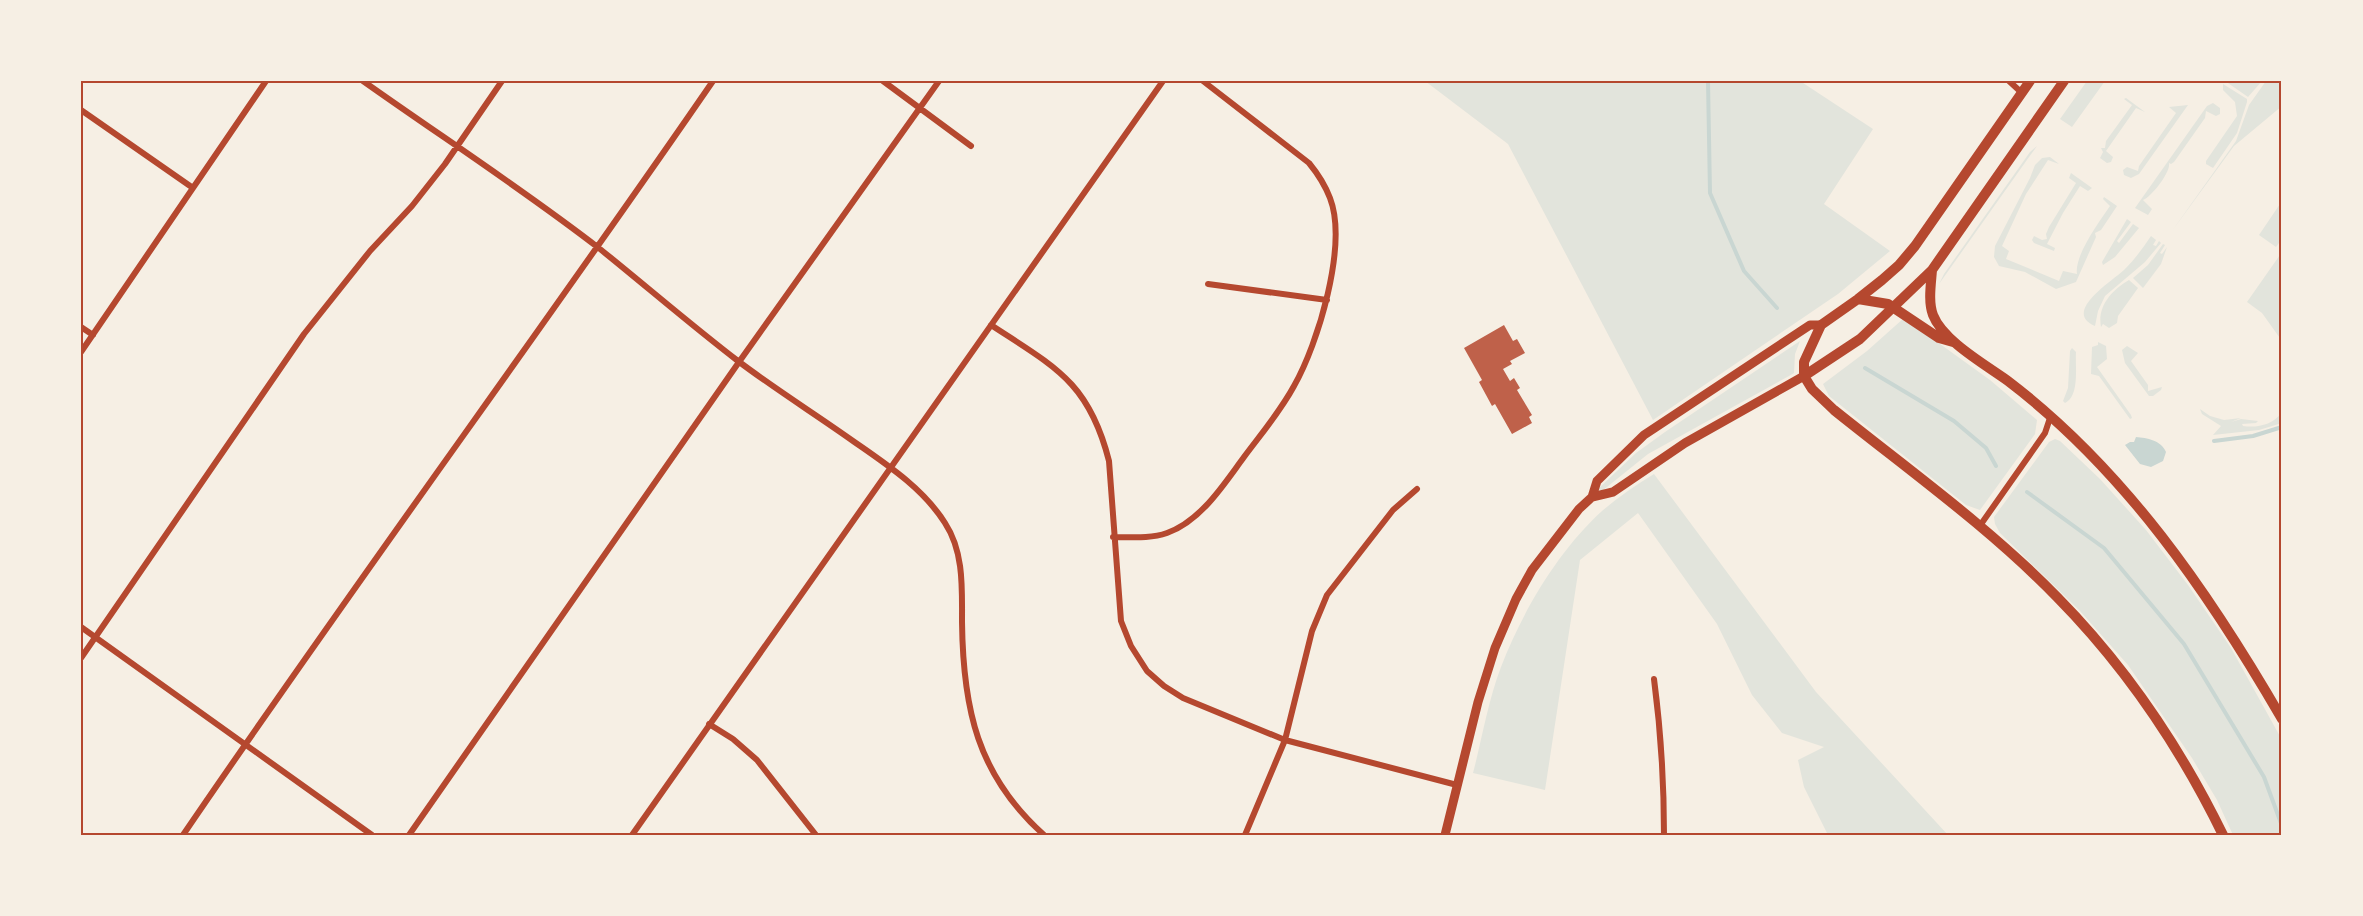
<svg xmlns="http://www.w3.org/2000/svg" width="2363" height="916" viewBox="0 0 2363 916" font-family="Jost,sans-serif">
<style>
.green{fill:#e2e4dc}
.water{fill:#c9d6d2}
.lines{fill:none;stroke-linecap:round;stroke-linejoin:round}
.stream{stroke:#c9d6d2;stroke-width:4}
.building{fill:#bf614a}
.minor{stroke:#b5482f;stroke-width:6}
.secondary{stroke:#b5482f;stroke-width:9}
.primary{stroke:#b5482f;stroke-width:10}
.neatline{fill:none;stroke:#b5482f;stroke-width:2}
</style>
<rect width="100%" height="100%" fill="#f6efe4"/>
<path class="green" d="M 1425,81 L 1800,81 L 1873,129 L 1824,204 L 1890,251 L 1838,294 L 1653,420 L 1508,144 Z
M 2087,81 L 2105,81 L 2072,127 L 2060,119 Z
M 2225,81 L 2262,81 L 2248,97 Z
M 2266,81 L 2282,83 L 2282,106 L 2234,146 L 2172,231 L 2236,141 L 2249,105 Z
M 2223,84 L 2247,99 L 2247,102 L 2237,133 L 2213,168 L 2206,164 L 2206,161 L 2237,116 L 2235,102 L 2223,90 Z
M 2126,98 L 2145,112 L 2136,108 L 2106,151 L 2113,157 L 2111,162 L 2107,163 L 2100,158 L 2103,152 L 2101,148 L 2105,148 L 2106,141 L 2132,105 L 2124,99 Z
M 2213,103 L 2220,108 L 2220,114 L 2216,116 L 2206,111 L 2205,118 L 2174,162 L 2171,164 L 2169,163 C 2171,172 2151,197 2143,200 L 2152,209 L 2148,215 L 2135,208 L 2207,106 Z
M 2188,105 L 2139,174 L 2131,178 L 2124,175 L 2123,170 L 2127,167 L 2138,171 L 2139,166 L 2176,113 L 2169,107 Z
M 2037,146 L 2029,157 L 1939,284 L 1944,274 L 2030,152 Z
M 2050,157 L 2059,164 L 2048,160 L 2026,194 L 2002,246 L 2009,251 L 2006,259 L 2059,281 L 2063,271 L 2077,274 C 2074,256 2099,222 2110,206 L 2103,199 L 2104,197 L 2117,206 L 2101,230 L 2095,233 L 2096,237 L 2076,282 L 2056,289 L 2025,272 L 1999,266 L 1994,257 L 1995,246 L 2030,178 L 2035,165 L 2042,158 Z
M 2071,173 L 2092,188 L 2088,191 L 2080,186 L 2063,213 L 2047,244 L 2055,248 L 2054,251 L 2034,243 L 2032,240 L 2034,236 L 2042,240 L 2047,239 L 2046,234 L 2049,227 L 2076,183 L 2069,178 Z
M 2282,201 L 2282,239 L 2276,247 L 2259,235 Z
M 2127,219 L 2131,222 L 2117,241 L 2119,243 L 2133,224 L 2139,228 L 2115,257 L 2103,265 L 2102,262 Z
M 2151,236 L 2156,240 L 2153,245 L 2156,246 L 2159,241 L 2161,243 L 2145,262 L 2105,296 L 2098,311 L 2095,326 C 2061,312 2114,280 2125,269 C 2135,259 2143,248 2151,236 Z
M 2163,244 L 2165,245 L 2160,253 L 2162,254 L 2167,247 L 2161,264 L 2143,288 L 2133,278 L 2148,265 Z
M 2282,252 L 2282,341 L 2262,313 L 2247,302 Z
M 2129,280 L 2138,288 L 2118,316 L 2117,323 L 2109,328 L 2103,324 L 2101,327 C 2097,306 2112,290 2129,280 Z
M 1904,318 L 1990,380 L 2037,420 L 2035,434 L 1980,510 L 1966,505 L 1829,396 L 1823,384 L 1867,351 Z
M 1800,341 L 1795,354 L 1794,373 L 1789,376 L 1648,454 L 1602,491 L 1598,489 L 1636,453 L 1665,432 Z
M 2098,342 L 2106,346 L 2107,359 L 2097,367 L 2131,415 L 2132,418 L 2130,419 L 2099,376 L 2091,374 L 2092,347 L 2098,345 Z
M 2127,346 L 2138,353 L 2131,361 L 2148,385 L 2148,391 L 2162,387 L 2161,390 L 2153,396 L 2149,396 L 2125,363 L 2122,350 Z
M 2072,348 L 2076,352 C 2075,366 2080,396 2065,403 L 2063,401 L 2068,388 L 2070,351 Z
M 2200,409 L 2210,416 L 2224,420 L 2241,418 L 2231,422 L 2241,419 L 2258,421 L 2256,423 L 2242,424 L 2243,426 C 2257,428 2273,425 2281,413 L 2282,423 L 2259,430 L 2213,435 L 2221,426 L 2202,414 Z
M 2055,439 L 2060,441 L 2100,479 L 2146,530 L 2188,585 L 2231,648 L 2282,740 L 2282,835 L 2233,835 L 2217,800 L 2192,758 L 2128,665 L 2080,611 L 2000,533 L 1995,524 L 1994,517 L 2049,442 Z
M 1654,474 L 1816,692 L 1948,835 L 1828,835 L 1804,787 L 1798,760 L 1824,747 L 1782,733 L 1752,695 L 1717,624 L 1638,513 L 1580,560 L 1545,790 L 1473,773 C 1482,739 1488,701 1501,667 C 1522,612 1558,551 1602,511 C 1618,497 1636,485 1654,474 Z"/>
<path class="water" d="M 2136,437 C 2147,438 2161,440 2166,452 L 2163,461 L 2151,467 L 2140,464 L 2125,445 L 2130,442 L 2134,442 Z"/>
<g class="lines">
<path class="stream" d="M 1708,81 L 1710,193 L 1744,271 L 1777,308
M 1865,368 L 1954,421 L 1986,448 L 1996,466
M 2214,441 L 2253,436 L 2282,427
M 2027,492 L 2104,548 L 2184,644 L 2264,777 L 2282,826"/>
</g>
<path class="building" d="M 1504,325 L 1513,341 L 1517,339 L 1525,353 L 1510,361 L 1512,364 L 1503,369 L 1510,381 L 1514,378 L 1520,388 L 1517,390 L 1532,415 L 1529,417 L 1532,423 L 1512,434 L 1495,404 L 1492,406 L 1479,382 L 1482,380 L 1464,348 Z"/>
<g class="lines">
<path class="minor" d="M 363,81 C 442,137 524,190 600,249 C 646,286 691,325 738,361 C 775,389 815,414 853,441 C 886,464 923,488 945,523 C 964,552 962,588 962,622 C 963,708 977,775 1044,835
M 883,81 L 971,146
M 2009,81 L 2022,93
M 81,110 L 193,188
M 1208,284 L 1327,300
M 991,325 C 1055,367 1089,382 1109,461 L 1121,621 L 1131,646 L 1147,671 L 1164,686 L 1183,698 L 1285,740 L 1457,785
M 81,327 L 93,335
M 81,352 L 266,81
M 1979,527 L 2045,433 L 2051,415
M 1113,537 C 1131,537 1150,539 1167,533 C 1201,521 1224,484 1244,457 C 1261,434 1280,412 1294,386 C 1318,344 1348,245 1330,198 C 1325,185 1318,174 1309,163 L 1203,81
M 81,627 L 372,835
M 81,658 L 304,334 L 370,251 L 412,206 L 445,164 L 502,81
M 1654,679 C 1661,732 1664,782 1664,835
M 709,724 L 733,739 L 757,760 L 816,835
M 183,835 C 356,581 539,334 713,81
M 409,835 L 739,362 L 939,81
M 632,835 L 1163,81
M 1245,835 L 1285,740 L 1312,631 L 1327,595 L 1393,510 L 1417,489"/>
<path class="secondary" d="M 1592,497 L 1613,492 L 1685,443 L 1804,376
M 1445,835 L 1478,702 L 1495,648 L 1516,599 L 1532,570 L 1579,509 L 1592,497 L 1597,481 L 1644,435 L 1810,325 L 1821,325"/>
<path class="primary" d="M 2030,81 L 1915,246 L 1899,265 L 1882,280 L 1858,299 L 1821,325 L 1804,362 L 1804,376 L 1812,389 L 1834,410 C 1910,471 1990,528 2057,597 C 2125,666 2181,749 2223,835
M 1932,270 C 1931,284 1928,302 1933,315 C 1943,341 1986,365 2008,381 C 2125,470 2209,593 2282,719
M 1858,299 L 1888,304 L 1939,338 L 1953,342
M 1804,376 L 1860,339 L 1932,270 L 2064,81"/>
</g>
<rect width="2363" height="916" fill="none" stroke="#f6efe4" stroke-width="165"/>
<rect x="82" y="82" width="2198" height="752" class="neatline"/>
</svg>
